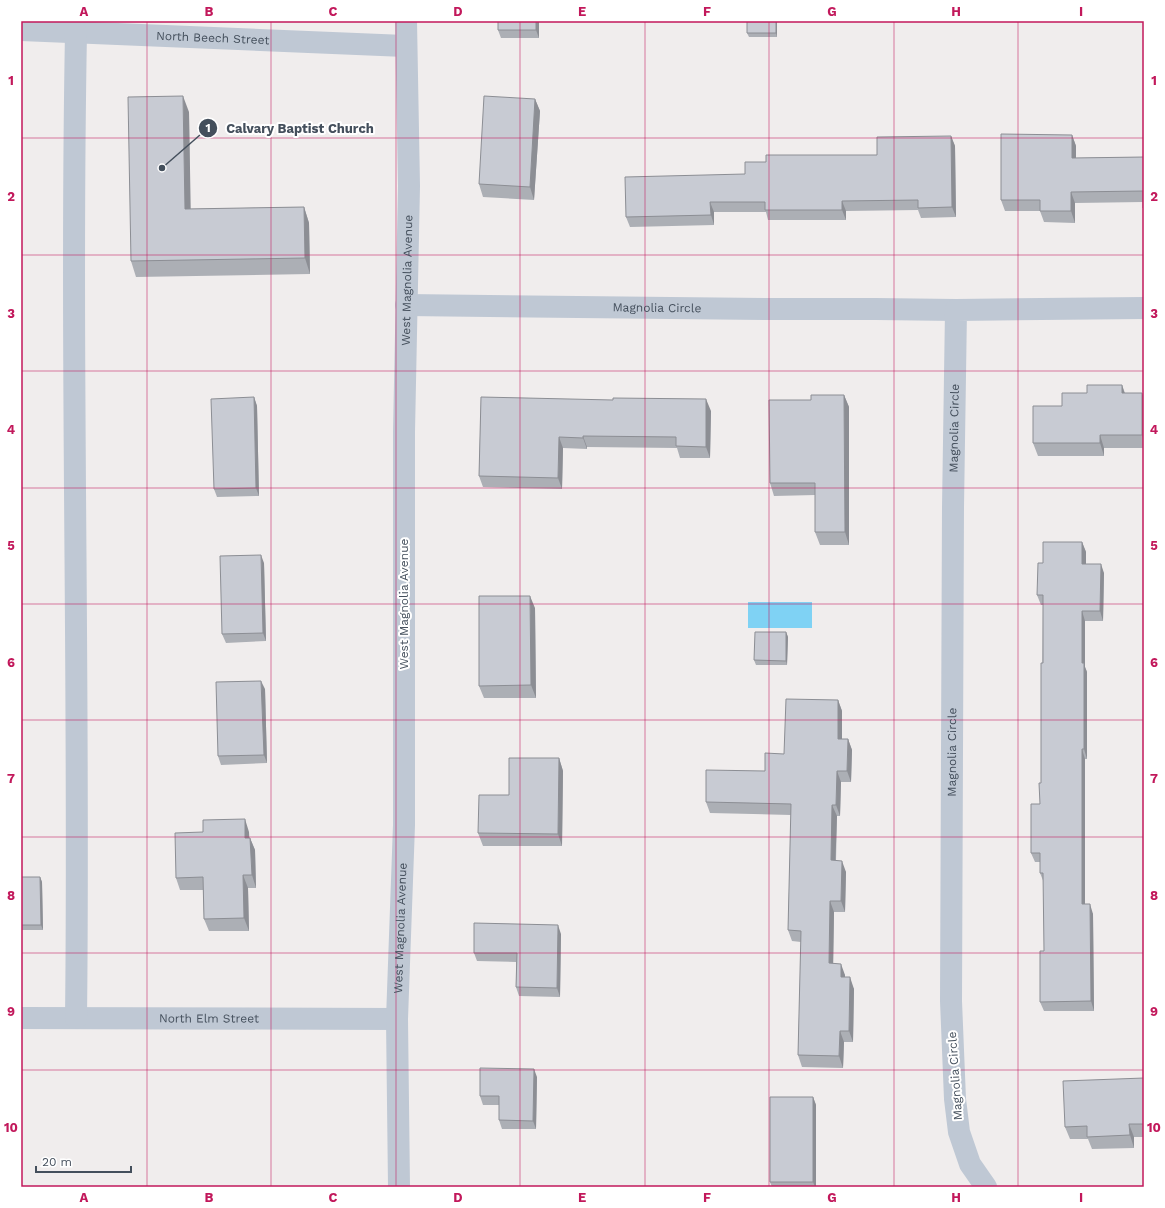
<svg xmlns="http://www.w3.org/2000/svg" width="1165" height="1208" viewBox="0 0 1165 1208" font-family="'Work Sans',sans-serif">
<style>
.water{fill:#7fd2f4}
.lines{fill:none;stroke-linecap:round;stroke-linejoin:round}
.minor{stroke:#bfc8d4;stroke-width:22}
.wall{fill:#acafb5}
.shaded-wall{fill:#8c8e94}
.building{fill:#c8cbd3;stroke:#8c8e94}
.grid{fill:none;stroke:#c2185b;stroke-width:1;stroke-opacity:0.55}
.labels{text-anchor:middle;dominant-baseline:central;stroke-width:4;stroke-linejoin:round;paint-order:stroke}
.street-label{font-size:12px;fill:#444f5c;stroke:#fff}
.leader{fill:none;stroke:#444f5c;stroke-width:1.5}
.callout-dot{fill:#444f5c;stroke:#fff;stroke-width:1.5}
.mark-label{font-size:12px;text-anchor:middle;font-weight:bold;fill:#fff}
.callout-label{font-size:13px;text-anchor:middle;font-weight:bold;fill:#444f5c;stroke:#fff;stroke-width:4;stroke-linejoin:round;paint-order:stroke}
.neatline{fill:none;stroke:#c2185b;stroke-width:1.5}
.grid-label{font-size:13px;text-anchor:middle;font-weight:bold;fill:#c2185b}
</style>
<rect width="100%" height="100%" fill="#f0eded"/>
<path class="water" d="M 748,602 L 812,602 L 812,628 L 748,628 Z"/>
<g class="lines">
<g class="minor">
<path id="s1" d="M 21,30 L 405,46"/>
<path id="s2" d="M 406,305 L 764,309 L 876,309 L 956,310"/>
<path id="s3" d="M 21,1018 L 397,1019"/>
<path d="M 76,1018 C 80,689 70,360 76,32"/>
<path id="s4" d="M 399,1187 L 397,1019 L 404,825 L 404,432 L 409,186 L 406,21"/>
<path id="s5" d="M 986,1187 L 970,1164 L 959,1132 L 955,1099 L 951,1001 L 953,507 L 956,310 L 1144,308"/>
</g>
</g>
<path class="wall" d="M 493,21 L 539,21 L 539,38 L 501,38 L 498,30 L 498,22 L 493,22 Z
M 777,21 L 777,37 L 749,37 L 747,33 Z
M 535,99 L 540,111 L 534,200 L 483,197 L 479,184 Z
M 189,112 L 190,209 L 304,207 L 309,223 L 310,274 L 136,277 L 131,261 Z
M 1072,135 L 1076,146 L 1076,158 L 1144,157 L 1144,209 L 1143,202 L 1075,203 L 1075,223 L 1044,222 L 1040,211 L 1005,211 L 1001,200 Z
M 951,136 L 955,146 L 956,217 L 921,218 L 918,210 L 846,211 L 846,220 L 768,220 L 766,212 L 714,212 L 714,225 L 630,227 L 626,217 L 745,174 L 766,162 L 877,155 Z
M 1122,385 L 1125,393 L 1144,398 L 1144,448 L 1104,448 L 1104,456 L 1038,456 L 1033,443 L 1062,406 L 1087,393 Z
M 844,395 L 849,407 L 849,545 L 820,545 L 815,532 L 815,495 L 774,496 L 770,483 L 811,400 Z
M 254,397 L 257,406 L 259,496 L 217,497 L 214,489 Z
M 481,397 L 711,411 L 710,458 L 680,458 L 677,448 L 587,447 L 587,449 L 563,448 L 562,489 L 483,487 L 479,476 Z
M 1082,542 L 1086,552 L 1086,564 L 1104,573 L 1103,621 L 1085,621 L 1085,667 L 1087,672 L 1087,759 L 1085,759 L 1085,904 L 1093,914 L 1094,1011 L 1044,1011 L 1040,1002 L 1044,951 L 1044,883 L 1040,873 L 1040,862 L 1035,862 L 1031,853 L 1040,804 L 1041,783 L 1043,605 L 1041,605 L 1037,595 L 1043,563 Z
M 264,563 L 266,641 L 226,643 L 222,634 Z
M 535,608 L 536,698 L 484,698 L 479,686 Z
M 786,632 L 788,637 L 787,665 L 756,665 L 754,660 Z
M 265,689 L 267,763 L 221,765 L 218,756 Z
M 838,700 L 842,711 L 842,739 L 848,739 L 852,750 L 851,782 L 841,782 L 840,816 L 837,816 L 836,861 L 846,872 L 845,912 L 834,912 L 833,963 L 845,975 L 845,977 L 854,989 L 853,1042 L 844,1042 L 843,1068 L 802,1067 L 798,1055 L 801,942 L 792,941 L 788,930 L 791,815 L 710,813 L 706,802 L 765,771 L 784,754 Z
M 559,758 L 563,771 L 562,846 L 483,846 L 478,833 L 509,795 Z
M 249,832 L 249,838 L 250,838 L 255,850 L 256,888 L 248,888 L 249,931 L 209,931 L 204,919 L 203,890 L 180,890 L 176,878 Z
M 21,877 L 40,877 L 42,882 L 43,930 L 21,930 Z
M 561,934 L 560,997 L 519,996 L 516,987 L 516,962 L 477,961 L 474,953 Z
M 537,1077 L 536,1129 L 502,1129 L 499,1120 L 499,1105 L 483,1105 L 480,1096 Z
M 1144,1078 L 1144,1137 L 1134,1137 L 1134,1148 L 1092,1149 L 1088,1139 L 1070,1139 L 1065,1127 Z
M 813,1097 L 816,1105 L 816,1187 L 772,1187 L 770,1182 Z"/>
<path class="shaded-wall" d="M 536,21 L 539,21 L 539,38 L 536,30 Z
M 776,21 L 777,21 L 777,37 L 776,33 Z
M 183,96 L 189,112 L 191,225 L 185,209 Z
M 535,99 L 540,111 L 534,200 L 530,187 Z
M 1072,135 L 1076,146 L 1076,169 L 1072,158 Z
M 951,136 L 955,146 L 956,217 L 952,207 Z
M 1071,192 L 1075,203 L 1075,223 L 1071,211 Z
M 842,201 L 846,211 L 846,220 L 842,210 Z
M 710,202 L 714,212 L 714,225 L 711,215 Z
M 304,207 L 309,223 L 310,274 L 305,258 Z
M 1122,385 L 1126,398 L 1122,393 Z
M 1142,393 L 1144,398 L 1144,441 L 1142,435 Z
M 844,395 L 849,407 L 849,545 L 845,532 Z
M 254,397 L 257,406 L 259,496 L 256,488 Z
M 706,399 L 711,411 L 710,458 L 706,447 Z
M 1100,435 L 1104,448 L 1104,456 L 1100,443 Z
M 583,436 L 587,447 L 587,449 L 583,438 Z
M 559,437 L 563,448 L 562,489 L 558,478 Z
M 1082,542 L 1086,552 L 1086,574 L 1082,564 Z
M 261,555 L 264,563 L 266,641 L 263,633 Z
M 1101,564 L 1104,573 L 1103,621 L 1100,611 Z
M 530,596 L 535,608 L 536,698 L 531,685 Z
M 1082,611 L 1085,621 L 1085,667 L 1087,672 L 1087,759 L 1084,749 L 1082,663 Z
M 786,632 L 788,637 L 787,665 L 786,661 Z
M 261,681 L 265,689 L 267,763 L 264,755 Z
M 838,700 L 842,711 L 842,750 L 838,739 Z
M 848,739 L 852,750 L 851,782 L 847,771 Z
M 1082,749 L 1085,759 L 1085,914 L 1082,904 Z
M 559,758 L 563,771 L 562,846 L 558,834 Z
M 837,771 L 841,782 L 840,816 L 836,805 Z
M 832,805 L 837,816 L 835,872 L 831,860 Z
M 245,819 L 249,832 L 250,850 L 245,838 Z
M 250,838 L 255,850 L 256,888 L 252,875 Z
M 842,861 L 846,872 L 845,912 L 841,901 Z
M 243,875 L 248,888 L 249,931 L 244,918 Z
M 40,877 L 42,882 L 43,930 L 41,925 Z
M 830,901 L 834,912 L 833,975 L 829,963 Z
M 1090,904 L 1093,914 L 1094,1011 L 1091,1001 Z
M 558,925 L 561,934 L 560,997 L 557,988 Z
M 841,964 L 845,975 L 845,988 L 841,977 Z
M 850,977 L 854,989 L 853,1042 L 849,1031 Z
M 840,1031 L 844,1042 L 843,1068 L 839,1056 Z
M 534,1069 L 537,1077 L 536,1129 L 533,1121 Z
M 813,1097 L 816,1105 L 816,1187 L 815,1187 L 813,1182 Z
M 1129,1124 L 1134,1137 L 1134,1148 L 1130,1135 Z"/>
<path class="building" d="M 498,21 L 536,21 L 536,30 L 498,30 Z
M 747,21 L 776,21 L 776,33 L 747,33 Z
M 183,96 L 185,209 L 304,207 L 305,258 L 131,261 L 128,97 Z
M 484,96 L 535,99 L 530,187 L 479,184 Z
M 1001,134 L 1072,135 L 1072,158 L 1144,157 L 1144,208 L 1143,208 L 1143,191 L 1071,192 L 1071,211 L 1040,211 L 1040,200 L 1001,200 Z
M 951,136 L 952,207 L 918,208 L 918,200 L 842,201 L 842,210 L 765,210 L 765,202 L 710,202 L 711,215 L 626,217 L 625,177 L 745,174 L 745,162 L 766,162 L 766,155 L 877,155 L 877,137 Z
M 1087,385 L 1122,385 L 1122,393 L 1142,393 L 1142,435 L 1100,435 L 1100,443 L 1033,443 L 1033,406 L 1062,406 L 1062,393 L 1087,393 Z
M 811,395 L 844,395 L 845,532 L 815,532 L 815,483 L 770,483 L 769,400 L 811,400 Z
M 254,397 L 256,488 L 214,489 L 211,399 Z
M 481,397 L 613,400 L 613,398 L 706,399 L 706,447 L 676,446 L 676,437 L 583,436 L 583,438 L 559,437 L 558,478 L 479,476 Z
M 1043,542 L 1082,542 L 1082,564 L 1101,564 L 1100,611 L 1082,611 L 1082,663 L 1084,663 L 1084,749 L 1082,749 L 1082,904 L 1090,904 L 1091,1001 L 1040,1002 L 1040,951 L 1044,951 L 1043,873 L 1040,873 L 1040,853 L 1031,853 L 1031,804 L 1040,804 L 1039,783 L 1041,783 L 1041,663 L 1043,663 L 1043,595 L 1037,595 L 1038,563 L 1043,563 Z
M 261,555 L 263,633 L 222,634 L 220,556 Z
M 479,596 L 530,596 L 531,685 L 479,686 Z
M 755,632 L 786,632 L 786,661 L 754,660 Z
M 261,681 L 264,755 L 218,756 L 216,682 Z
M 786,699 L 838,700 L 838,739 L 848,739 L 847,771 L 837,771 L 836,805 L 832,805 L 831,860 L 842,861 L 841,901 L 830,901 L 829,963 L 841,964 L 841,977 L 850,977 L 849,1031 L 840,1031 L 839,1056 L 798,1055 L 801,931 L 788,930 L 791,804 L 706,802 L 706,770 L 765,771 L 765,753 L 784,754 Z
M 509,758 L 559,758 L 558,834 L 478,833 L 479,795 L 509,795 Z
M 245,819 L 245,838 L 250,838 L 252,875 L 243,875 L 244,918 L 204,919 L 203,877 L 176,878 L 175,833 L 203,832 L 203,820 Z
M 21,877 L 40,877 L 41,925 L 21,925 Z
M 474,923 L 558,925 L 557,988 L 516,987 L 517,953 L 474,953 Z
M 480,1068 L 534,1069 L 533,1121 L 499,1120 L 499,1096 L 480,1096 Z
M 1144,1078 L 1144,1124 L 1129,1124 L 1130,1135 L 1087,1137 L 1087,1126 L 1065,1127 L 1063,1081 Z
M 770,1097 L 813,1097 L 813,1182 L 770,1182 Z"/>
<path class="grid" d="M 147,21 L 147,1187M 271,21 L 271,1187M 396,21 L 396,1187M 520,21 L 520,1187M 645,21 L 645,1187M 769,21 L 769,1187M 894,21 L 894,1187M 1018,21 L 1018,1187M 21,138 L 1144,138M 21,255 L 1144,255M 21,371 L 1144,371M 21,488 L 1144,488M 21,604 L 1144,604M 21,720 L 1144,720M 21,837 L 1144,837M 21,953 L 1144,953M 21,1070 L 1144,1070"/>
<g class="labels">
<g class="street-label">
<text stroke="none"><textPath href="#s1" startOffset="192">North Beech Street</textPath></text>
<text stroke="none"><textPath href="#s4" startOffset="907">West Magnolia Avenue</textPath></text>
<text stroke="none"><textPath href="#s2" startOffset="251">Magnolia Circle</textPath></text>
<text stroke="none"><textPath href="#s5" startOffset="766">Magnolia Circle</textPath></text>
<text transform="translate(404 604) rotate(-90)">West Magnolia Avenue</text>
<text stroke="none"><textPath href="#s5" startOffset="442">Magnolia Circle</textPath></text>
<text stroke="none"><textPath href="#s4" startOffset="259">West Magnolia Avenue</textPath></text>
<text stroke="none"><textPath href="#s3" startOffset="188">North Elm Street</textPath></text>
<text transform="translate(955 1076) rotate(-94)">Magnolia Circle</text>
</g>
</g>
<path class="leader" d="M162 168L208 128"/>
<g class="callout-dot">
<circle cx="162" cy="168" r="4"/>
<circle cx="208" cy="128" r="10"/>
</g>
<g class="mark-label">
<text x="208" y="132">1</text>
</g>
<g class="callout-label">
<text x="300" y="133">Calvary Baptist Church</text>
</g>
<rect width="1165" height="1208" fill="none" stroke="#ffffff" stroke-width="44"/>
<path d="M36 1166v6h95v-6" fill="none" stroke="#444f5c" stroke-width="2"/>
<text x="42" y="1166" font-size="12" fill="#444f5c" stroke="#ffffff" stroke-width="3" paint-order="stroke">20 m</text>
<rect x="22" y="22" width="1121" height="1164" class="neatline"/>
<g class="grid-label">
<text x="84" y="16">A</text>
<text x="209" y="16">B</text>
<text x="333" y="16">C</text>
<text x="458" y="16">D</text>
<text x="582" y="16">E</text>
<text x="707" y="16">F</text>
<text x="832" y="16">G</text>
<text x="956" y="16">H</text>
<text x="1081" y="16">I</text>
<text x="11" y="85">1</text>
<text x="1154" y="85">1</text>
<text x="11" y="201">2</text>
<text x="1154" y="201">2</text>
<text x="11" y="318">3</text>
<text x="1154" y="318">3</text>
<text x="11" y="434">4</text>
<text x="1154" y="434">4</text>
<text x="11" y="550">5</text>
<text x="1154" y="550">5</text>
<text x="11" y="667">6</text>
<text x="1154" y="667">6</text>
<text x="11" y="783">7</text>
<text x="1154" y="783">7</text>
<text x="11" y="900">8</text>
<text x="1154" y="900">8</text>
<text x="11" y="1016">9</text>
<text x="1154" y="1016">9</text>
<text x="11" y="1132">10</text>
<text x="1154" y="1132">10</text>
<text x="84" y="1202">A</text>
<text x="209" y="1202">B</text>
<text x="333" y="1202">C</text>
<text x="458" y="1202">D</text>
<text x="582" y="1202">E</text>
<text x="707" y="1202">F</text>
<text x="832" y="1202">G</text>
<text x="956" y="1202">H</text>
<text x="1081" y="1202">I</text>
</g>
</svg>
